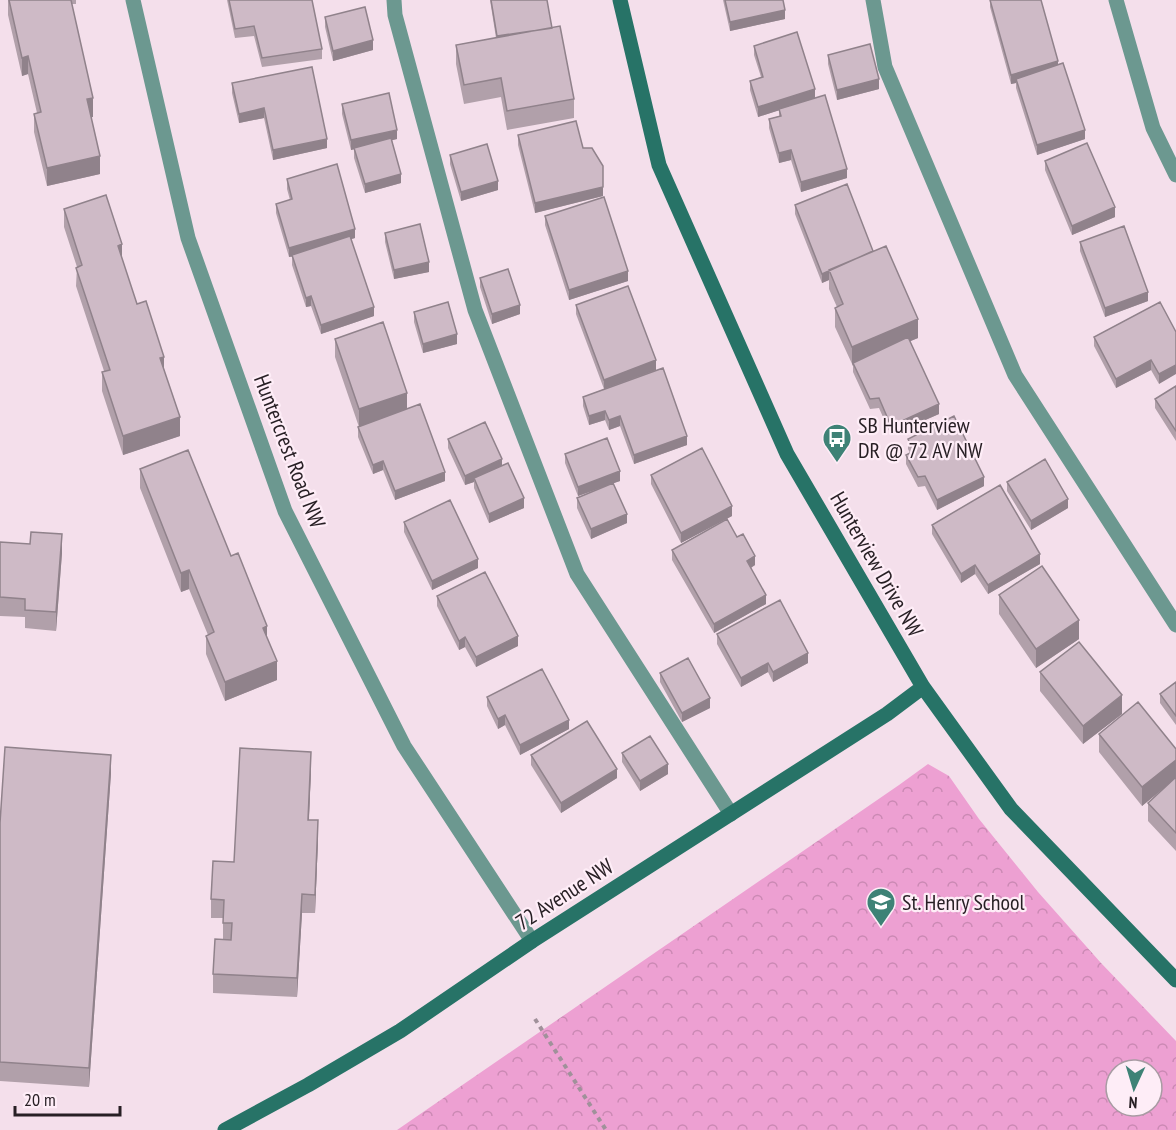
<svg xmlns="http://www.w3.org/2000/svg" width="1176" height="1130" viewBox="0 0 1176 1130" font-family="'PT Sans Narrow',sans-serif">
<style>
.forest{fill:url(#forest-crowns);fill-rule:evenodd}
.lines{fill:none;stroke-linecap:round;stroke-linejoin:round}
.path{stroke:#a0919a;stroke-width:4;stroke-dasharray:4.5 4.5;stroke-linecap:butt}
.lane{stroke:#6c9890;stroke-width:15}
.street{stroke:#6c9890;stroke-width:15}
.secondary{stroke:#277367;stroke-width:15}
.wall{fill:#b1a0aa}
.shaded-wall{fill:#90828b}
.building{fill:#cebac6;stroke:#90828b;stroke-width:1.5}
.labels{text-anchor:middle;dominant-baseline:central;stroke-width:4.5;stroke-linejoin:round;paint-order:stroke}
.poi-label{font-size:22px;fill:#271f24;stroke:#feedf7;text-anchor:start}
.street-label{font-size:22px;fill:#271f24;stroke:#feedf7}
</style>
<defs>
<pattern id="forest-crowns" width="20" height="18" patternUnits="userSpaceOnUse" patternTransform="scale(1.5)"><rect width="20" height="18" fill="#eda0d2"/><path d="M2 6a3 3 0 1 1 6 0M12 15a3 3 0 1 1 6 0" fill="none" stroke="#cb89b4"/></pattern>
</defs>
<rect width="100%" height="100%" fill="#f4dfeb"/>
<path class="forest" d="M 928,764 L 949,776 L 979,819 L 1038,892 L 1101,963 L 1176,1041 L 1176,1130 L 397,1130 L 899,785 ZM 1116,1070 L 1152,1070 L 1152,1106 L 1116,1106 Z"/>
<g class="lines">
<path class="path" d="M 535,1019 L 606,1130"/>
<path class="lane" d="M 394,0 L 395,15 L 475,310 L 577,574 L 731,814
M 873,0 L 885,67 L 1015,375 L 1176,625"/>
<path class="street" d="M 133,0 L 188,238 L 285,511 L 404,746 L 532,941
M 1116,0 L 1153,128 L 1176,175"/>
<path class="secondary" d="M 620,0 L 659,165 L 787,454 L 923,687 L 1011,809 L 1176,980
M 225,1130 L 308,1085 L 400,1031 L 532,941 L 887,714 L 923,687"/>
</g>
<path class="wall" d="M 8,0 L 76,0 L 76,4 L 72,4 L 93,117 L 91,117 L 100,174 L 47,186 L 34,132 L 34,114 L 37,113 L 28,74 L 22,76 L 8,15 Z
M 227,0 L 312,0 L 322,49 L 322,59 L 262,67 L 254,36 L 235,38 Z
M 490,0 L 547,0 L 552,28 L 574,99 L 574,118 L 507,130 L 501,97 L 464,104 L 456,64 L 456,45 L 496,38 Z
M 723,0 L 783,0 L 785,19 L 730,31 Z
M 990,0 L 1041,0 L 1058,65 L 1085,139 L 1037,155 L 1016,88 L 1016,83 L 1011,84 L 990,7 Z
M 325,17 L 373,50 L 333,61 L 325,27 Z
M 754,46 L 815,98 L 847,178 L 801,192 L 791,160 L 779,163 L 769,128 L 769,119 L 779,116 L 779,110 L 758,117 L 750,90 L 750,81 L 761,77 L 754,55 Z
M 828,55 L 879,89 L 837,100 L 828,64 Z
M 232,83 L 327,148 L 273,160 L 264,118 L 239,123 L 232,93 Z
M 342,104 L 397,139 L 392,140 L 401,183 L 365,193 L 354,158 L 354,149 L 351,150 L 342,114 Z
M 518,135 L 583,148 L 603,196 L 535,213 L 518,145 Z
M 450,155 L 498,190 L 461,201 L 450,164 Z
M 1045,161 L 1115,217 L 1072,235 L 1045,170 Z
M 287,179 L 355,238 L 351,239 L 374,316 L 321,334 L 311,306 L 306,307 L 292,265 L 292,257 L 289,257 L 276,213 L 276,204 L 290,200 L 287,189 Z
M 795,205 L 873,251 L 918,338 L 910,341 L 939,414 L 891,435 L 879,408 L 870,409 L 853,372 L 853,366 L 835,327 L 835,308 L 837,307 L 829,289 L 829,280 L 822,283 L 795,214 Z
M 64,209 L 122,259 L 137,304 L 164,369 L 180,436 L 123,455 L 102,391 L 102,372 L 104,371 L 76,286 L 77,267 L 64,227 Z
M 545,216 L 628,281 L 569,300 L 545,225 Z
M 385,233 L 429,272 L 394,279 L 385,242 Z
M 1080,242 L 1148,301 L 1105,317 L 1080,251 Z
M 480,278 L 520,314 L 492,324 L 480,287 Z
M 1160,302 L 1159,384 L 1151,370 L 1116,388 L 1094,346 L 1094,337 Z
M 576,305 L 656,370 L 687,445 L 634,464 L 620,426 L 609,430 L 605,420 L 589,425 L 583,406 L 583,397 L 604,389 L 576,314 Z
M 414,312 L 457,344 L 423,353 L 414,322 Z
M 335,339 L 407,409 L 445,481 L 395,500 L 383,470 L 373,474 L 358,437 L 358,427 L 359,427 L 335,357 Z
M 1176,386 L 1176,441 L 1155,408 L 1155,399 Z
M 448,439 L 502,466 L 524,508 L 489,523 L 474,488 L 474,482 L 465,485 L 448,448 Z
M 908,439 L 984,486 L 937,510 L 925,486 L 918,487 L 906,464 L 906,455 L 910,453 L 908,449 Z
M 565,454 L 620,481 L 613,483 L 627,523 L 591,539 L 577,508 L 577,498 L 612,484 L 578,496 L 565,463 Z
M 140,469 L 231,556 L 267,638 L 277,680 L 225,701 L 206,654 L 206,636 L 208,635 L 189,589 L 181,592 L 140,488 Z
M 651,475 L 732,516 L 681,543 L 651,484 Z
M 1007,482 L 1068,508 L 1031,530 L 1007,491 Z
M 404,522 L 478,568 L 432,590 L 404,532 Z
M 932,525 L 1040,564 L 988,594 L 975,574 L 961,583 L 932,534 Z
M 737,537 L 755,565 L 751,568 L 766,604 L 714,633 L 672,560 L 672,550 Z
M 0,542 L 62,553 L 56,631 L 25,628 L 25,617 L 0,616 Z
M 999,595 L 1079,639 L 1036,668 L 999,614 Z
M 437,596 L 518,646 L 476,667 L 465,647 L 459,650 L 437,606 Z
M 717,634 L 808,663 L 773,682 L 768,672 L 741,687 L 717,644 Z
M 1040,672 L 1122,714 L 1083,744 L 1040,691 Z
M 660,673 L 710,708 L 682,722 L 660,682 Z
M 1176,682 L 1176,725 L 1160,703 L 1160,694 Z
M 487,697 L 569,729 L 520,755 L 505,725 L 498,729 L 487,706 Z
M 1099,734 L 1176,749 L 1176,851 L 1148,821 L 1148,803 L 1164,788 L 1142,806 L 1099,752 Z
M 622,753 L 668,774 L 640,791 L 622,762 Z
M 531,755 L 617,778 L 561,813 L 531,765 Z
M 311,770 L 309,820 L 318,839 L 315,913 L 302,913 L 297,997 L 213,993 L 213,974 L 223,939 L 223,918 L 211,918 L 211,899 L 234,862 Z
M 111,773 L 89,1087 L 0,1081 L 0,823 Z"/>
<path class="shaded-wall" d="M 785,10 L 785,19 L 730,31 L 730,22 Z
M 373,40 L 373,50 L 333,61 L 333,51 Z
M 28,56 L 28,74 L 22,76 L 22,58 Z
M 1058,61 L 1058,70 L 1016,79 L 1016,83 L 1011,84 L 1011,75 Z
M 879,79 L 879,89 L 837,100 L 837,90 Z
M 815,89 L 815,99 L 758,117 L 758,107 Z
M 93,98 L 93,117 L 87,118 L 87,99 Z
M 264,108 L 264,118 L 239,123 L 239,114 Z
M 397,130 L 397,139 L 351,150 L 351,140 Z
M 1085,130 L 1085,139 L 1037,155 L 1037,145 Z
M 327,139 L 327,148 L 273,160 L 273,150 Z
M 791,150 L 791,160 L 779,163 L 779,153 Z
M 100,156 L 100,174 L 47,186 L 47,168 Z
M 847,169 L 847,178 L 801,192 L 801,182 Z
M 401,174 L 401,183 L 365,193 L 365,184 Z
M 498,181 L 498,190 L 461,201 L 461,192 Z
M 603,187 L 603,196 L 535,213 L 535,203 Z
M 1115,207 L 1115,217 L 1072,235 L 1072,226 Z
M 355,229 L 355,238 L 289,257 L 289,248 Z
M 122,244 L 122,263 L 118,246 Z
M 429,262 L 429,272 L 394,279 L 394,270 Z
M 628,271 L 628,281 L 569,300 L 569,290 Z
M 829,271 L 829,280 L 822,283 L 822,274 Z
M 1148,292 L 1148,301 L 1105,317 L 1105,308 Z
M 311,296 L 311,306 L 306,307 L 306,298 Z
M 520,305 L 520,314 L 492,324 L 492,314 Z
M 374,307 L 374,316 L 321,334 L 321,325 Z
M 918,319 L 918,338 L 854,365 L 853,363 L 852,366 L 852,347 Z
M 457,334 L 457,344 L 423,353 L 423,344 Z
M 164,357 L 164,375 L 160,358 Z
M 656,360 L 656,370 L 604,389 L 604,380 Z
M 1151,360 L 1151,370 L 1116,388 L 1116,379 Z
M 1176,365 L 1176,374 L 1159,384 L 1159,374 Z
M 407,393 L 407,411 L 359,428 L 359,409 Z
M 939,404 L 939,414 L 891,435 L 891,426 Z
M 605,411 L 605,420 L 589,425 L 589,416 Z
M 620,416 L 620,426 L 609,430 L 609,420 Z
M 180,417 L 180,436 L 123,455 L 123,436 Z
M 687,436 L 687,445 L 634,464 L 634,455 Z
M 502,459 L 502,469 L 474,478 L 474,482 L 465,485 L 465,476 Z
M 383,461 L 383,470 L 373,474 L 373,465 Z
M 620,471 L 620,481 L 578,496 L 578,487 Z
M 445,472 L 445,481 L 395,500 L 395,491 Z
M 984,477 L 984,486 L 937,510 L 937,500 Z
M 524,498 L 524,508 L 489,523 L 489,514 Z
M 1068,499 L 1068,508 L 1031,530 L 1031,521 Z
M 732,506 L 732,516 L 681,543 L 681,533 Z
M 627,514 L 627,523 L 591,539 L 591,529 Z
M 62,534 L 62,553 L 56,631 L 56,612 Z
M 1040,554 L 1040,564 L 988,594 L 988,585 Z
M 755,556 L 755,565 L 747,570 L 747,561 Z
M 478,559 L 478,568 L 432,590 L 432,581 Z
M 975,565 L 975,574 L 961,583 L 961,574 Z
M 189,570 L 189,589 L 181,592 L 181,573 Z
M 766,595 L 766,604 L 714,633 L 714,624 Z
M 1079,620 L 1079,639 L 1036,668 L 1036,649 Z
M 267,626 L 267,645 L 263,628 Z
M 518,636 L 518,646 L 476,667 L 476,657 Z
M 465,637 L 465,647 L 459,650 L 459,641 Z
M 808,653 L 808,663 L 773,682 L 773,672 Z
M 277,661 L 277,680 L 225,701 L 225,682 Z
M 768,663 L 768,672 L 741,687 L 741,678 Z
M 1122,695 L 1122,714 L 1083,744 L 1083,726 Z
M 710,698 L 710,708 L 682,722 L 682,713 Z
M 505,715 L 505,725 L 498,729 L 498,719 Z
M 569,720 L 569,729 L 520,755 L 520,745 Z
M 311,752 L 311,770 L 308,838 L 308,820 Z
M 111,755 L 111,773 L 89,1087 L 89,1068 Z
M 1176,760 L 1176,778 L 1142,806 L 1142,787 Z
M 668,764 L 668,774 L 640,791 L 640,781 Z
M 617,769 L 617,778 L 561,813 L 561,803 Z
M 318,820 L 318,839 L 315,913 L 315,895 Z
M 302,894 L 302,913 L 297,997 L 297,978 Z"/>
<path class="building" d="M 9,0 L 71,0 L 93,98 L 87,99 L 100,156 L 47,168 L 34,114 L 41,112 L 28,56 L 22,58 Z
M 229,0 L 312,0 L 322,49 L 262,58 L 254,26 L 235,29 Z
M 491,0 L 547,0 L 552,28 L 497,36 Z
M 725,0 L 783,0 L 785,10 L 730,22 Z
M 990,0 L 1041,0 L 1058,61 L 1011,75 Z
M 365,7 L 373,40 L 333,51 L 325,17 Z
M 560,26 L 574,99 L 507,111 L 501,78 L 464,85 L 456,45 Z
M 797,32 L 815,89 L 758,107 L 750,81 L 763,77 L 754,46 Z
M 870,44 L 879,79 L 837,90 L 828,55 Z
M 1063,63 L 1085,130 L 1037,145 L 1016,79 Z
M 312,67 L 327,139 L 273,150 L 264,108 L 239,114 L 232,83 Z
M 389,93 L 397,130 L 351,140 L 342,104 Z
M 825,95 L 847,169 L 801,182 L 791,150 L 779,153 L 769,119 L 781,116 L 779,109 Z
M 576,121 L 583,148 L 592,148 L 603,166 L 603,187 L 535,203 L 518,135 Z
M 391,138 L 401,174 L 365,184 L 354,148 Z
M 1087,143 L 1115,207 L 1072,226 L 1045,161 Z
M 487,144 L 498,181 L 461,192 L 450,155 Z
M 337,164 L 355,229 L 289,248 L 276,204 L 292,199 L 287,179 Z
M 847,184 L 873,251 L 822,274 L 795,205 Z
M 106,195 L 122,244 L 118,246 L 137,304 L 146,301 L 164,357 L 160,358 L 180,417 L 123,436 L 102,372 L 110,370 L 76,268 L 82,265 L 64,209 Z
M 604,197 L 628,271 L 569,290 L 545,216 Z
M 420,224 L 429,262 L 394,270 L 385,233 Z
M 1124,226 L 1148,292 L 1105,308 L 1080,242 Z
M 350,236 L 374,307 L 321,325 L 311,296 L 306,298 L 292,255 Z
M 886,246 L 918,319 L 852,347 L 835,308 L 843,304 L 829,270 Z
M 508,269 L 520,305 L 492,314 L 480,278 Z
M 628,286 L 656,360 L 604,380 L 576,305 Z
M 448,302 L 457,334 L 423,344 L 414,312 Z
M 1160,302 L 1176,332 L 1176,365 L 1159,374 L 1151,360 L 1116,379 L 1094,337 Z
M 383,322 L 407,393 L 359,409 L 335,339 Z
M 908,337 L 939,404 L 891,426 L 879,398 L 870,399 L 853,363 Z
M 663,368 L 687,436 L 634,455 L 620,416 L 609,420 L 605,411 L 589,416 L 583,397 Z
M 1176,386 L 1176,431 L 1155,399 Z
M 420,404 L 445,472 L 395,491 L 383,461 L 373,465 L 358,427 Z
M 954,416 L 984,477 L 937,500 L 925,476 L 918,477 L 906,455 L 914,451 L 908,439 Z
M 485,422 L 502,459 L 465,476 L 448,439 Z
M 607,438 L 620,471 L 578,487 L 565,454 Z
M 702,448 L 732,506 L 681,533 L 651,475 Z
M 188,450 L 231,556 L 238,553 L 267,626 L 263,628 L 277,661 L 225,682 L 206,636 L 214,632 L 189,570 L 181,573 L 140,469 Z
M 1045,459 L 1068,499 L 1031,521 L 1007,482 Z
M 508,463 L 524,498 L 489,514 L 474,478 Z
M 613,483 L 627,514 L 591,529 L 577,498 Z
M 1000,485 L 1040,554 L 988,585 L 975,565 L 961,574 L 932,525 Z
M 450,500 L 478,559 L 432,581 L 404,522 Z
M 727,519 L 737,537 L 743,534 L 755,556 L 747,561 L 766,595 L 714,624 L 672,550 Z
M 31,532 L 62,534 L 56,612 L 25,610 L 25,599 L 0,597 L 0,542 L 30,544 Z
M 1042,566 L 1079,620 L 1036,649 L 999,595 Z
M 485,572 L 518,636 L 476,657 L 465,637 L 459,641 L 437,596 Z
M 780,600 L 808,653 L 773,672 L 768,663 L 741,678 L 717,634 Z
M 1079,642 L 1122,695 L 1083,726 L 1040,672 Z
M 688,658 L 710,698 L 682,713 L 660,673 Z
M 542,669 L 569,720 L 520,745 L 505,715 L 498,719 L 487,697 Z
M 1176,682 L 1176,716 L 1160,694 Z
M 1138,702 L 1176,749 L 1176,760 L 1142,787 L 1099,734 Z
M 587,721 L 617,769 L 561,803 L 531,755 Z
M 650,736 L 668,764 L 640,781 L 622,753 Z
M 5,747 L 111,755 L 89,1068 L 0,1062 L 0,823 Z
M 240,748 L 311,752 L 308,820 L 318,820 L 315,895 L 302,894 L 297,978 L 213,974 L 215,939 L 231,940 L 232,923 L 223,923 L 224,900 L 211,899 L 213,861 L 234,862 Z
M 1176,777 L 1176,833 L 1148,803 Z"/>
<defs>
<g id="bus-pin" transform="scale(1.5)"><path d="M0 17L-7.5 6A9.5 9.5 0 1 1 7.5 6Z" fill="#3e8276" stroke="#feedf7"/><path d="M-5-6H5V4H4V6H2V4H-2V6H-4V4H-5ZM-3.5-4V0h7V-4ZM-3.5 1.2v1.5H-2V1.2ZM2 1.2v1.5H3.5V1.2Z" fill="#fff"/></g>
<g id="school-pin" transform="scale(1.5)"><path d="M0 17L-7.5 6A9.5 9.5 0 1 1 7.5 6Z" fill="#3e8276" stroke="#feedf7"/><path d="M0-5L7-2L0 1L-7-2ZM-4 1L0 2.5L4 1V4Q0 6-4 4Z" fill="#fff"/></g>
</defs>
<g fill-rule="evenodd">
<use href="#bus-pin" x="837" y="438"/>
<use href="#school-pin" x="881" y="902"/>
</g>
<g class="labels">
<g class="poi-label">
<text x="858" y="425">SB Hunterview<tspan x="858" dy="25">DR @ 72 AV NW</tspan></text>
<text x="902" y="902">St. Henry School</text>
</g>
<g class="street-label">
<text transform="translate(290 451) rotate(69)">Huntercrest Road NW</text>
<text transform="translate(877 564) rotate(60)">Hunterview Drive NW</text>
<text transform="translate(564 894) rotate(-33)">72 Avenue NW</text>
</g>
</g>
<g transform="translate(1134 1088) rotate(184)"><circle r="28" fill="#feedf7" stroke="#a89ba3" stroke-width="1.5"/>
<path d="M0-4.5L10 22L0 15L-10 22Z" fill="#3e8276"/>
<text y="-9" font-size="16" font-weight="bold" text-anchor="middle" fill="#271f24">N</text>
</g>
<path d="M15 1106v9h105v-9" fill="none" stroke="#271f24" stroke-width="3"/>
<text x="24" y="1106" font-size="18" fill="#271f24" stroke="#feedf7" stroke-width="4.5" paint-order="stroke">20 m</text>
</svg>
